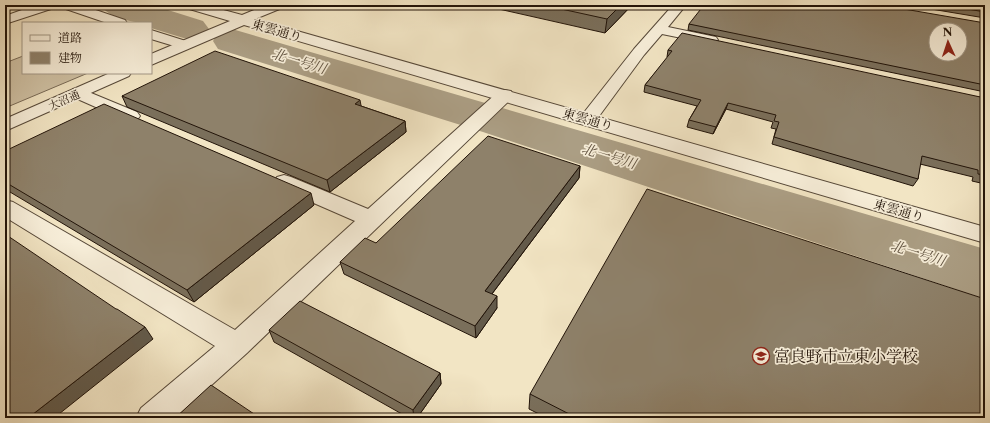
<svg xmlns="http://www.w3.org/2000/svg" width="990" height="423" viewBox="0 0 990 423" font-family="'Libre Caslon Text','Noto Serif JP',serif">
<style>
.green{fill:#cfc1a4;stroke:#786a56}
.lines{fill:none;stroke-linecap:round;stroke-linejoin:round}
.river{fill:#ab9e84;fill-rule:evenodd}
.minor-casing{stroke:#564838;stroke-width:2}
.tertiary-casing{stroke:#564838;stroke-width:2}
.minor{fill:#f7eed9;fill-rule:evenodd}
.tertiary{fill:#f7eed9;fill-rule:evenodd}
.wall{fill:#7a6f5b;stroke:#221409}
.shaded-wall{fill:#635a4a;stroke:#221409}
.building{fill:#8e816a;stroke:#221409;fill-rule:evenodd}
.labels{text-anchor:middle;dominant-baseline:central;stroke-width:3.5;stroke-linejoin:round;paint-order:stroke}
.far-street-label{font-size:11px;fill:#221409;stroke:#f7eed9}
.street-label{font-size:13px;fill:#221409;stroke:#f7eed9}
.water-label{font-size:14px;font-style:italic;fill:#605240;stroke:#f7eed9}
.near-poi-label{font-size:16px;fill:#221409;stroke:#f7eed9;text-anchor:start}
</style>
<rect width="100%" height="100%" fill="#f2e5c4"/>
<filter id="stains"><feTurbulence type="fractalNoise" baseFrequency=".005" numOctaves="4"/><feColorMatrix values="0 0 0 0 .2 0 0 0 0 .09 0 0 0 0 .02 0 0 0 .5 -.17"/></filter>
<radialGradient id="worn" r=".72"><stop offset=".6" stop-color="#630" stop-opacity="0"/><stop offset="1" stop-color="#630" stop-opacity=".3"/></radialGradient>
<path class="green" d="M 23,56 L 23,73 L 88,73 L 5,108 L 5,63 Z"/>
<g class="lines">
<path class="river" d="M 100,5 L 152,5 L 203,21 L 209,29 L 203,37 L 190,40 L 151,28 L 151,23 C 134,23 110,19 100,5 Z
M 232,29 L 985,249 L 985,299 L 483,132 L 218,49 L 213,41 L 218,33 Z"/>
<g class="minor-casing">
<path id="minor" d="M 36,5 L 55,5 L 54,8 L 5,24 L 5,16 Z
M 62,5 L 81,5 L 125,20 L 127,23 L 107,23 L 63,8 Z
M 673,5 L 686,5 L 668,27 L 716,37 L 718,40 L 716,43 L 711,44 L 662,34 L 644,55 L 594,123 L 588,124 L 582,123 L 579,119 L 582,115 L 634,49 Z
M 151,30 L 189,42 L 191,45 L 189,48 L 184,49 L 151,39 Z
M 79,88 L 137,112 L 140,116 L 137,120 L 131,121 L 125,120 L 73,97 L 71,93 L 73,89 Z
M 505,90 L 511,91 L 513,95 L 511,99 L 247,353 L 175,418 L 136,418 L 141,408 L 215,346 L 5,217 L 5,200 L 13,202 L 235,330 L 355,221 L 277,187 L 274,182 L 277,177 L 284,175 L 291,177 L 368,209 L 499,91 Z"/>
</g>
<g class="tertiary-casing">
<path id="tertiary" d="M 185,5 L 205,5 L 242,15 L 266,5 L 283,5 L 282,8 L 255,19 L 985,227 L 985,243 L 244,25 L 151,65 L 151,54 L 230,21 L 186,8 Z
M 110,73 L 131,73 L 129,76 L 5,131 L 5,119 Z"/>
</g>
<use href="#minor" class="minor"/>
<use href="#tertiary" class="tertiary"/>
</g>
<path class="wall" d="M 481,5 L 632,5 L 605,33 Z
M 907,5 L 985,5 L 985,18 Z
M 985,23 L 985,92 L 688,30 L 689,24 Z
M 668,50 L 985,98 L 985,184 L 972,181 L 973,177 L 920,164 L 918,179 L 913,186 L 772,144 L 776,129 L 771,128 L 773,122 L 726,109 L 713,134 L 687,127 L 689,120 L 697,106 L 644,92 L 645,85 L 668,57 L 667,57 Z
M 122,96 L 361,106 L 405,121 L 406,132 L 330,192 L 127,107 Z
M 5,151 L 314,205 L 194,302 L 5,189 Z
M 580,166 L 579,178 L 492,294 L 497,308 L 476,338 L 344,274 L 340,262 L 376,243 Z
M 269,330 L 440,373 L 441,384 L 417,418 L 409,418 L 274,342 Z
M 530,394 L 985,418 L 547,418 L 529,409 Z"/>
<path class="shaded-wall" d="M 621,5 L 632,5 L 605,33 L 607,19 Z
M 360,100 L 362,111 L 355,104 Z
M 728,103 L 726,109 L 713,134 L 716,127 Z
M 405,121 L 406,132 L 330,192 L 327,180 Z
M 580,166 L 579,178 L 485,303 L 485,291 Z
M 311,193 L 314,205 L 194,302 L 187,290 Z
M 497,296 L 497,308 L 476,338 L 475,326 Z
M 145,327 L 153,339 L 54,418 L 28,418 Z
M 440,373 L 441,384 L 417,418 L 414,418 L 413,410 Z"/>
<path class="building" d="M 543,5 L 621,5 L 607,19 Z
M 704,5 L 881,5 L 985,23 L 985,85 L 689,24 ZM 936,30 L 960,30 L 960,54 L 936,54 Z
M 944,5 L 985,5 L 985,12 Z
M 682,33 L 985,98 L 985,175 L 978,174 L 978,170 L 922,156 L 918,179 L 774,137 L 779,122 L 774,121 L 776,115 L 728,103 L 716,127 L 689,120 L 701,100 L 645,85 L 672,51 L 668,50 Z
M 215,51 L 360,100 L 355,104 L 405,121 L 327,180 L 122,96 Z
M 104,104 L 311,193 L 187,290 L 5,182 L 5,151 Z
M 488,136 L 580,166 L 485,291 L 497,296 L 475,326 L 340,262 L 365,238 L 376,243 Z
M 647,189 L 985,299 L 985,418 L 577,418 L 530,394 Z
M 5,234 L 116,309 L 117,309 L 145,327 L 28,418 L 5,418 Z
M 300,301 L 440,373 L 413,410 L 269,330 Z
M 211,385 L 260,418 L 175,418 Z"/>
<defs>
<g id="school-ring" transform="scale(0.9)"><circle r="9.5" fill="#f7eed9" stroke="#8f2418" stroke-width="1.5"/><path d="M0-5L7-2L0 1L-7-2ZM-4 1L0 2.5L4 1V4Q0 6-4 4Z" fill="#8f2418"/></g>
</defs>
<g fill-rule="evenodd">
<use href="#school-ring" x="761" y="356"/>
</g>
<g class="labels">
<g class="far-street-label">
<text transform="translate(64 100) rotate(-24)">大沼通</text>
</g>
<g class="street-label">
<text transform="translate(277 30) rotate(16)">東雲通り</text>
<text transform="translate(588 119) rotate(16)">東雲通り</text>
<text transform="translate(899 210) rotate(16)">東雲通り</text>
</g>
<g class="water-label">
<text transform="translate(299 61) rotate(17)">北一号川</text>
<text transform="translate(609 156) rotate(17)">北一号川</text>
<text transform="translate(918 253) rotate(17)">北一号川</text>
</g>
<g class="near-poi-label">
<text x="774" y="356">富良野市立東小学校</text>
</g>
</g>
<rect width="990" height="423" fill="none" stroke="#f2e5c4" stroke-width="20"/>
<rect x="6" y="6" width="978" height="411" fill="none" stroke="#221409" stroke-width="2"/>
<rect x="10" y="10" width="970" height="403" fill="none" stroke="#221409"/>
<rect x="22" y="22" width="130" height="52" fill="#f7eed9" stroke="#a29786"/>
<rect x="30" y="35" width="20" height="6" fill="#f7eed9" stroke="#a29786"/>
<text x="58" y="42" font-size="12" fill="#221409">道路</text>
<rect x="30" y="52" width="20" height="12" fill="#8e816a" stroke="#a29786"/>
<text x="58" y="62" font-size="12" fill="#221409">建物</text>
<g transform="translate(948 42) rotate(357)"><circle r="19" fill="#f7eed9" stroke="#a29786"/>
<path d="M0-3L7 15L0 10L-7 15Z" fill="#8f2418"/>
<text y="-6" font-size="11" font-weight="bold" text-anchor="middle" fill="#221409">N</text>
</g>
<rect width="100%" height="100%" filter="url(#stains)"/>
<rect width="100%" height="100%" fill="url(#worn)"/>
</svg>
